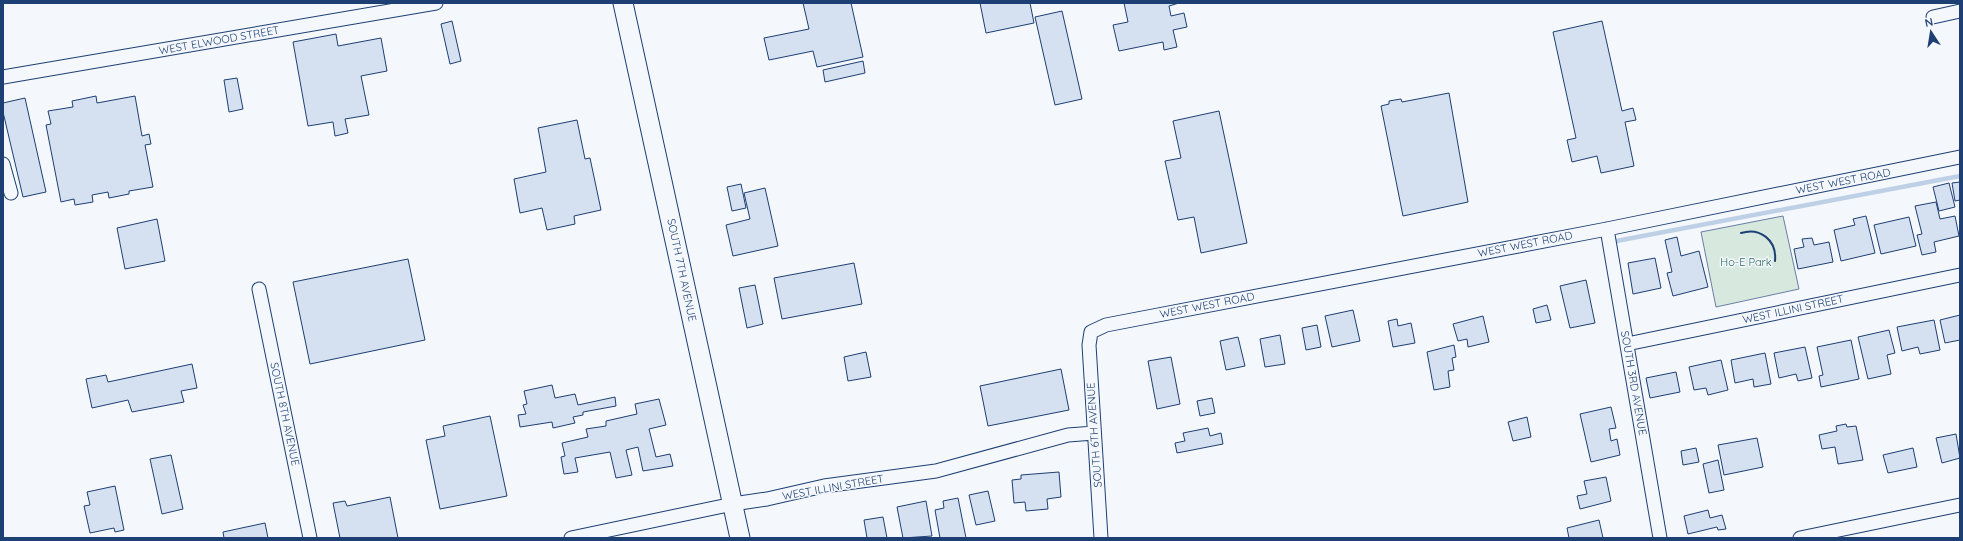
<svg xmlns="http://www.w3.org/2000/svg" width="1963" height="541" viewBox="0 0 1963 541" font-family="Quicksand,sans-serif">
<style>
.green{fill:#d7e8df;stroke:#687fa3}
.lines{fill:none;stroke-linecap:round;stroke-linejoin:round}
.stream{stroke:#bed0e5;stroke-width:4.5}
.building{fill:#d5e0f0;stroke:#1d3f73}
.minor-casing{stroke:#1d3f73;stroke-width:15}
.secondary-casing{stroke:#1d3f73;stroke-width:21}
.minor{stroke:#f4f7fb;stroke-width:13}
.secondary{stroke:#f4f7fb;stroke-width:19}
.wall{stroke:#1d3f73;stroke-width:2}
.labels{text-anchor:middle;dominant-baseline:central;stroke-width:3;stroke-linejoin:round;paint-order:stroke}
.street-label{font-size:11px;fill:#1d3f73;stroke:#f4f7fb}
.park-label{font-size:11px;fill:#2c6c60;stroke:#f4f7fb}
</style>
<rect width="100%" height="100%" fill="#f4f7fb"/>
<path class="green" d="M 1783,216 L 1799,289 L 1716,307 L 1701,232 Z"/>
<g class="lines">
<path class="stream" d="M 1611,242 L 1960,176"/>
</g>
<path class="building" d="M 803,3 L 851,3 L 863,57 L 817,67 L 813,51 L 769,60 L 764,38 L 809,29 Z
M 980,3 L 1030,3 L 1034,23 L 986,33 Z
M 1124,3 L 1179,3 L 1169,6 L 1171,16 L 1184,13 L 1187,27 L 1173,30 L 1177,47 L 1164,50 L 1163,42 L 1119,51 L 1113,25 L 1128,22 Z
M 1062,11 L 1082,99 L 1055,105 L 1035,17 Z
M 452,21 L 461,61 L 450,64 L 441,24 Z
M 1602,21 L 1622,111 L 1633,108 L 1636,120 L 1625,122 L 1634,166 L 1601,173 L 1597,156 L 1572,162 L 1567,140 L 1576,138 L 1553,32 Z
M 336,34 L 338,46 L 381,38 L 387,71 L 361,76 L 369,115 L 345,119 L 348,133 L 335,136 L 333,122 L 308,126 L 293,42 Z
M 863,61 L 865,73 L 825,82 L 823,70 Z
M 237,78 L 243,109 L 229,112 L 224,80 Z
M 1449,93 L 1468,202 L 1403,216 L 1381,106 L 1389,104 L 1389,101 L 1401,99 L 1402,102 Z
M 96,96 L 97,103 L 135,96 L 142,136 L 149,134 L 151,144 L 145,145 L 153,187 L 129,191 L 129,194 L 109,198 L 108,192 L 92,195 L 93,202 L 75,205 L 74,199 L 61,202 L 46,125 L 51,124 L 48,111 L 73,107 L 72,101 Z
M 25,98 L 46,192 L 23,197 L 3,112 L 3,103 Z
M 1219,111 L 1247,243 L 1201,253 L 1194,217 L 1178,220 L 1165,161 L 1181,158 L 1173,121 Z
M 577,120 L 585,159 L 590,158 L 601,210 L 574,216 L 575,224 L 547,230 L 542,208 L 520,213 L 514,179 L 546,172 L 538,128 Z
M 1960,182 L 1960,200 L 1955,201 L 1952,183 Z
M 1949,183 L 1955,207 L 1939,211 L 1933,187 Z
M 741,184 L 746,208 L 732,211 L 727,187 Z
M 765,188 L 778,246 L 733,256 L 726,225 L 750,219 L 744,193 Z
M 1936,202 L 1940,219 L 1955,216 L 1959,236 L 1934,242 L 1936,252 L 1922,255 L 1917,235 L 1922,234 L 1915,206 Z
M 1866,216 L 1875,253 L 1841,261 L 1834,230 L 1855,225 L 1853,219 Z
M 1909,217 L 1916,246 L 1881,254 L 1874,225 Z
M 157,219 L 165,261 L 125,269 L 117,228 Z
M 1677,237 L 1681,256 L 1699,251 L 1708,287 L 1673,296 L 1667,273 L 1672,272 L 1665,240 Z
M 1812,238 L 1814,245 L 1829,242 L 1833,262 L 1798,269 L 1794,249 L 1804,247 L 1802,239 Z
M 1655,258 L 1661,288 L 1633,294 L 1628,263 Z
M 408,259 L 425,340 L 310,364 L 293,282 Z
M 854,263 L 862,304 L 782,319 L 774,278 Z
M 1586,280 L 1595,323 L 1570,328 L 1560,286 Z
M 755,285 L 763,324 L 747,328 L 739,288 Z
M 1547,305 L 1551,320 L 1536,323 L 1533,309 Z
M 1353,310 L 1360,341 L 1332,347 L 1325,316 Z
M 1960,315 L 1960,340 L 1945,343 L 1940,320 Z
M 1483,316 L 1489,342 L 1468,347 L 1467,339 L 1458,341 L 1453,324 Z
M 1397,319 L 1398,326 L 1411,323 L 1415,343 L 1393,347 L 1388,321 Z
M 1934,320 L 1940,350 L 1920,354 L 1918,347 L 1902,351 L 1897,327 Z
M 1317,325 L 1321,347 L 1306,350 L 1302,328 Z
M 1889,330 L 1895,353 L 1887,355 L 1891,374 L 1868,379 L 1858,337 Z
M 1280,335 L 1285,364 L 1265,367 L 1260,339 Z
M 1238,337 L 1245,366 L 1226,370 L 1220,341 Z
M 1851,340 L 1859,379 L 1821,387 L 1819,376 L 1823,375 L 1817,347 Z
M 1454,345 L 1456,357 L 1452,358 L 1454,370 L 1448,371 L 1450,387 L 1434,390 L 1427,352 Z
M 1805,347 L 1812,378 L 1798,381 L 1796,374 L 1779,378 L 1774,353 Z
M 866,352 L 871,377 L 848,381 L 844,357 Z
M 1765,353 L 1771,384 L 1754,387 L 1753,379 L 1735,383 L 1731,360 Z
M 1171,357 L 1180,404 L 1157,409 L 1148,361 Z
M 1721,360 L 1728,390 L 1708,395 L 1706,388 L 1694,390 L 1689,367 Z
M 192,364 L 197,388 L 181,391 L 184,402 L 132,412 L 128,400 L 92,408 L 86,379 L 106,375 L 108,382 Z
M 1061,369 L 1069,410 L 988,426 L 980,386 Z
M 1676,372 L 1680,392 L 1650,398 L 1646,378 Z
M 552,385 L 555,398 L 575,394 L 578,405 L 615,397 L 616,406 L 583,412 L 583,415 L 573,417 L 575,423 L 553,428 L 552,422 L 520,427 L 518,415 L 526,414 L 523,405 L 527,404 L 524,391 Z
M 1212,398 L 1215,413 L 1200,416 L 1197,401 Z
M 659,399 L 666,425 L 649,429 L 656,457 L 670,454 L 673,466 L 643,471 L 638,447 L 626,450 L 632,475 L 616,478 L 610,452 L 575,458 L 578,472 L 564,474 L 561,457 L 565,456 L 562,443 L 588,437 L 586,429 L 606,426 L 606,421 L 637,414 L 635,404 Z
M 1611,407 L 1616,428 L 1609,429 L 1611,441 L 1617,439 L 1620,455 L 1591,462 L 1580,414 Z
M 490,416 L 507,496 L 440,509 L 426,440 L 445,436 L 443,426 Z
M 1527,417 L 1531,437 L 1513,441 L 1508,422 Z
M 1846,424 L 1847,427 L 1856,426 L 1863,460 L 1838,464 L 1835,447 L 1822,449 L 1819,435 L 1837,431 L 1836,426 Z
M 1208,428 L 1210,436 L 1221,433 L 1223,444 L 1177,453 L 1175,443 L 1185,441 L 1183,433 Z
M 1956,434 L 1960,458 L 1942,463 L 1936,438 Z
M 1757,438 L 1763,467 L 1724,475 L 1718,445 Z
M 1696,448 L 1699,462 L 1683,465 L 1681,451 Z
M 1913,448 L 1917,467 L 1888,473 L 1883,455 Z
M 171,455 L 183,509 L 162,514 L 150,459 Z
M 1718,460 L 1724,490 L 1709,493 L 1703,464 Z
M 1059,472 L 1061,497 L 1047,499 L 1048,509 L 1026,511 L 1025,502 L 1014,503 L 1012,480 L 1021,479 L 1021,475 Z
M 1606,477 L 1611,501 L 1580,509 L 1577,496 L 1587,494 L 1584,481 Z
M 115,486 L 124,530 L 115,532 L 114,528 L 90,533 L 84,506 L 90,505 L 87,492 Z
M 988,491 L 995,521 L 976,525 L 969,495 Z
M 390,497 L 398,538 L 340,538 L 333,503 L 345,501 L 347,506 Z
M 958,498 L 966,538 L 940,538 L 935,510 L 944,508 L 943,501 Z
M 926,501 L 932,536 L 903,538 L 897,507 Z
M 1708,510 L 1710,518 L 1722,515 L 1726,529 L 1718,530 L 1717,527 L 1688,534 L 1684,516 Z
M 883,517 L 887,538 L 867,538 L 864,520 Z
M 1599,520 L 1603,538 L 1569,538 L 1567,528 Z
M 265,523 L 268,538 L 224,538 L 223,532 Z"/>
<g class="lines">
<g class="minor-casing">
<path id="minor" d="M 1933,17 L 1960,11
M 3,77 L 436,3
M 3,164 L 11,193
M 1607,229 L 1660,538
M 259,289 L 310,538
M 1627,344 L 1960,275
M 571,538 L 733,504 L 767,499 L 824,486 L 936,471 L 1068,435 L 1094,433
M 1101,538 L 1089,345 L 1091,332 L 1106,325 L 1607,229 L 1960,157
M 1800,538 L 1960,505"/>
</g>
<g class="secondary-casing">
<path id="secondary" d="M 623,3 L 740,538"/>
</g>
<use href="#minor" class="minor"/>
<use href="#secondary" class="secondary"/>
<path class="wall" d="M 1741,233 C 1760,227 1777,240 1775,261"/>
</g>
<g class="labels">
<g class="street-label">
<text transform="translate(219 40) rotate(-10)">WEST ELWOOD STREET</text>
<text transform="translate(1843 181) rotate(-11)">WEST WEST ROAD</text>
<text transform="translate(1525 244) rotate(-11)">WEST WEST ROAD</text>
<text transform="translate(682 270) rotate(78)">SOUTH 7TH AVENUE</text>
<text transform="translate(1207 305) rotate(-11)">WEST WEST ROAD</text>
<text transform="translate(1793 309) rotate(-12)">WEST ILLINI STREET</text>
<text transform="translate(1634 383) rotate(80)">SOUTH 3RD AVENUE</text>
<text transform="translate(285 414) rotate(78)">SOUTH 8TH AVENUE</text>
<text transform="translate(1094 435) rotate(-94)">SOUTH 6TH AVENUE</text>
<text transform="translate(833 487) rotate(-10)">WEST ILLINI STREET</text>
</g>
<g class="park-label">
<text x="1746" y="262">Ho-E Park</text>
</g>
</g>
<rect width="1963" height="541" fill="none" stroke="#1d3f73" stroke-width="8"/>
<g transform="translate(1931 32) rotate(348)" stroke="#f4f7fb" stroke-width="3" paint-order="stroke">
<path d="M0-3L7 15L0 10L-7 15Z" fill="#1d3f73"/>
<text y="-6" font-size="11" font-weight="bold" text-anchor="middle" fill="#1d3f73">N</text>
</g>
</svg>
